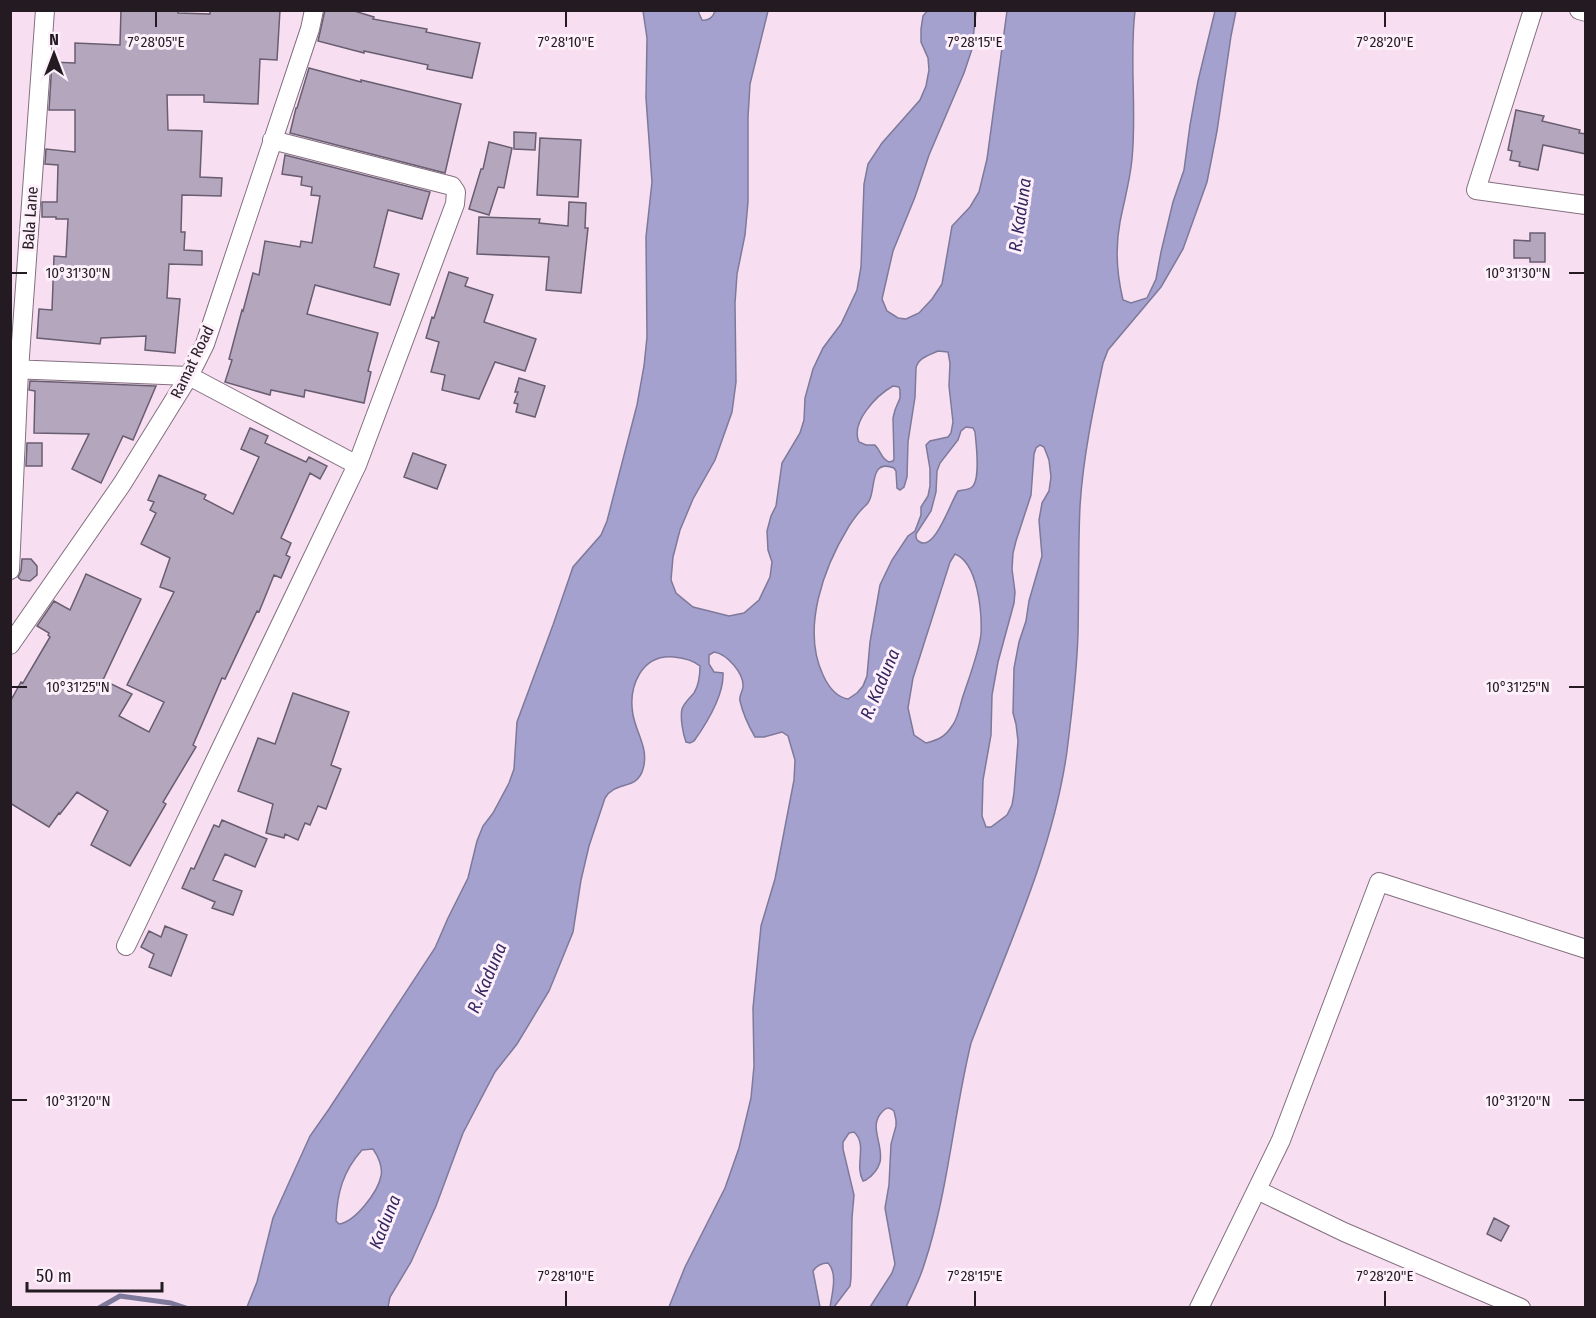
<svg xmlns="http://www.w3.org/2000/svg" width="1596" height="1318" viewBox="0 0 1596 1318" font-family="'Fira Sans Condensed',sans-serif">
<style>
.water{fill:#a5a1ce;stroke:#7e799a;stroke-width:1.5;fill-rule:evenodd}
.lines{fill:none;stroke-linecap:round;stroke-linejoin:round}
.stream{stroke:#7e799a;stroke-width:5}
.building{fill:#b4a7bd;stroke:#695d71;stroke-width:1.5}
.minor-casing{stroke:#836f7f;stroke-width:20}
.minor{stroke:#fff;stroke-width:18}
.ticks{fill:none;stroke:#231b21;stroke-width:2}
.labels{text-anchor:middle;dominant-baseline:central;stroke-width:6;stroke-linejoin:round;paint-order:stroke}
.street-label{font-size:16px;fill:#231b21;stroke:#fef0fb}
.water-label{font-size:18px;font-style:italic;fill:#31265e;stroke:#fef0fb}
.ticks-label{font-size:15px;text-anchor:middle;fill:#231b21;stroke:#fef0fb;stroke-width:6;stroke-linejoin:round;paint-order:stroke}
</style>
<rect width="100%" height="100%" fill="#f7dff1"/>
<path class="water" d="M 643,11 L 698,11 L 702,20 C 709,21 713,17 715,11 L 768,11 L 750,84 L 748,117 L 748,202 L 745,235 L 737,274 L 735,303 L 736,382 L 732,412 L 715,460 L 693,499 L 680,530 L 673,557 L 671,580 L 676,593 L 693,607 L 729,616 L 744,613 L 759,600 L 770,577 L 772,562 L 768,550 L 767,531 L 771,516 L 776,506 L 782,463 L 800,433 L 804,420 L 805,398 L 813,369 L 823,348 L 841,324 L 857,290 L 861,267 L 864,184 L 868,164 L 882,143 L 920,100 L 926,86 L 929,70 L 928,58 L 921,42 L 921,29 L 923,16 L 927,11 L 976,11 L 972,49 L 964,73 L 929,155 L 915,197 L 893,251 L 882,299 L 887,311 L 898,318 L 906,319 L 919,313 L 932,299 L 942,284 L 952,226 L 970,207 L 979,192 L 987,159 L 1007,11 L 1135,11 C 1129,60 1137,109 1132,159 C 1130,181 1124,201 1120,222 C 1115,248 1117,275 1123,300 L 1131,303 L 1147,298 L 1156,279 L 1161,252 L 1173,202 L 1184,170 L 1190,125 L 1198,81 L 1215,11 L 1236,11 L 1231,36 L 1217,131 L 1207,182 L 1183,249 L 1161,287 L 1108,350 L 1103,363 C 1093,410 1083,458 1080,506 C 1078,548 1079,591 1078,633 C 1077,672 1072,712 1067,751 C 1053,852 1007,949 971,1043 C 953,1117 948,1193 924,1265 C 920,1279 912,1294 906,1307 L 870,1307 L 892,1273 L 895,1264 L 885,1208 L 889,1185 L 891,1144 L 896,1126 L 896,1120 L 894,1111 C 889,1107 887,1107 882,1112 C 868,1126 884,1145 880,1162 C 878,1169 872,1176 866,1180 L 863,1181 C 854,1165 868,1145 854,1132 L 849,1133 L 843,1142 L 843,1149 L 854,1195 L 852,1218 L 851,1278 L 850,1286 L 834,1307 L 830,1307 C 832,1294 838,1273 828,1263 C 821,1263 817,1265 813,1271 L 820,1307 L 669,1307 L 685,1267 L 725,1188 L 739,1148 L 751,1098 L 754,1066 L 753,1008 L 761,926 L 775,879 L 794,780 L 795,760 L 788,736 L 782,732 L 764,737 L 755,737 C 748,725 743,714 740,701 C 739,695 742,693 743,687 C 744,673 727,654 714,652 L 709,655 L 709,664 L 714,672 L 723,673 C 724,695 706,724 694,741 L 690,743 L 686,742 C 683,734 680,718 682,709 C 684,703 690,698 694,693 C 699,685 700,675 700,666 C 693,660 684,658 674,657 C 641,654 628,687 633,715 C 637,735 649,749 643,769 C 637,791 616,780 605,798 L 589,846 L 581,880 L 573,932 L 549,991 L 517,1044 L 495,1072 L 463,1133 L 436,1206 L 411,1262 L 390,1297 L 388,1307 L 247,1307 L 257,1282 L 273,1218 L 310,1136 L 329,1109 L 435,948 L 448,918 L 468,878 L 477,841 L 483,826 L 493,813 L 509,783 L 514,769 L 517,722 L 553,625 L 573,567 L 601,535 L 607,521 L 637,405 L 644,366 L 647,337 L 646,237 L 652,182 L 646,98 L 647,38 ZM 938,351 L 948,352 L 950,363 L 949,386 L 953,422 L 951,433 L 948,437 L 930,441 L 926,445 L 930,469 L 930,486 L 928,496 L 921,507 L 921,515 L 915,531 L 908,536 L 892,560 L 880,585 L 870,642 L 867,676 L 863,686 L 857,693 L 848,699 C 836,697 828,686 823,675 C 801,628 824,567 849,526 C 853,520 858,513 863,508 C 865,506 868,504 869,501 C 876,490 869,458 894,468 L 896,471 L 897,488 L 900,490 L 904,487 L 907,477 L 908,442 L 915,397 L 916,368 C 918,358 929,355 938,351 ZM 893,386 L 899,387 L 900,390 L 900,398 L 895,410 L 893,418 L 894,459 L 893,461 L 889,462 C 881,459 881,451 875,445 L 866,445 L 859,442 C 850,422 877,395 893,386 ZM 966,427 L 973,428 L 975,432 C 976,443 981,479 972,487 C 969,490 961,490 958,491 C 951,501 935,551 920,542 C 916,540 916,538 916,534 L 931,511 L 936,492 L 937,471 L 940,463 L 958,440 L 961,431 ZM 1040,445 L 1044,447 L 1049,460 L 1051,477 L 1049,491 L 1042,503 L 1039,520 L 1042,556 L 1029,601 L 1026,621 L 1019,642 L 1014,668 L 1013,713 L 1016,724 L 1018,741 L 1014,793 L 1012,805 L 1007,815 L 991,827 L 986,827 L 982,816 L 983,780 L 991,735 L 992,695 L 998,662 L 1014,603 L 1015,592 L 1012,569 L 1013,553 L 1016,541 L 1031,495 L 1034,454 L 1036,448 ZM 955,554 C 978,563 982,612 981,634 C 979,652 969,678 963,696 C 960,705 958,719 952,726 C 945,737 938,740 926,743 L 914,735 L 908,708 L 913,678 L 950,562 ZM 373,1149 C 378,1156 383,1167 381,1176 C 378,1192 355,1222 339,1224 L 336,1221 C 337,1193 343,1171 362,1150 Z"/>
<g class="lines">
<path class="stream" d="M 99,1308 L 120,1296 L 171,1303 L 186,1308"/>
</g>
<path class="building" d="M 121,10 L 178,10 L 178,13 L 210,14 L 210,10 L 280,10 L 277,60 L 260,59 L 258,104 L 204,102 L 204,95 L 167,95 L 168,130 L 202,131 L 200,177 L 222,178 L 221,196 L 182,195 L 181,232 L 185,232 L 184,250 L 202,251 L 202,265 L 169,264 L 167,298 L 180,299 L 175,353 L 145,350 L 146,336 L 101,338 L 100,344 L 37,338 L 39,309 L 52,310 L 54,256 L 66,257 L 68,219 L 56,219 L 56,217 L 42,217 L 42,202 L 57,202 L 58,165 L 45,164 L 46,149 L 75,152 L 75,110 L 49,110 L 52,62 L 75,63 L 75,43 L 120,45 Z
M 325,10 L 351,10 L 374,17 L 373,19 L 427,29 L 426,32 L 480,43 L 472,78 L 427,69 L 428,65 L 364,51 L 364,53 L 318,41 Z
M 309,68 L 361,82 L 361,80 L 461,104 L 445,173 L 290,133 L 296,108 L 297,108 Z
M 1516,110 L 1544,116 L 1542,121 L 1580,130 L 1579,133 L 1586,134 L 1586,154 L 1543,145 L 1538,170 L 1519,166 L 1520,162 L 1510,160 L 1512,151 L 1508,150 Z
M 514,132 L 536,133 L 535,150 L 514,149 Z
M 540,138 L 581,140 L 578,197 L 537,195 Z
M 489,142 L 512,148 L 504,188 L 498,187 L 489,215 L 469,209 L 481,169 L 483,169 Z
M 285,155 L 430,192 L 422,219 L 388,210 L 374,267 L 399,274 L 390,305 L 315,285 L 307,314 L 378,333 L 368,371 L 371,372 L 364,403 L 305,390 L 304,397 L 271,390 L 270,395 L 225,382 L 232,360 L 229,359 L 242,310 L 243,311 L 253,273 L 259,275 L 265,241 L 300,247 L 301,241 L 312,243 L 320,196 L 311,195 L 312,187 L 301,185 L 302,177 L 282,174 Z
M 569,202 L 586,203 L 585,228 L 588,228 L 581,293 L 546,290 L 549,257 L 477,254 L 479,217 L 540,219 L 539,223 L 568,226 Z
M 1530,233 L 1545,233 L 1545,262 L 1530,262 L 1530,258 L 1514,258 L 1514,240 L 1530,241 Z
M 449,272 L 468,278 L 465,286 L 493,295 L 484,322 L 536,339 L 525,371 L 495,362 L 479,399 L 442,390 L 445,375 L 431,372 L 439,342 L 426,338 L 432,317 L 434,318 Z
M 519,378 L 545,386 L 535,417 L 516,412 L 518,404 L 514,403 L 518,392 L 515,392 Z
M 30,381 L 155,386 L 156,386 L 133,440 L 123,436 L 101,483 L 72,469 L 89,434 L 34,433 L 35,391 L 29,390 Z
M 250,428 L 268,436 L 265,443 L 306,462 L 309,457 L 327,466 L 320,479 L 310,473 L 281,538 L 291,543 L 286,555 L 290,557 L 281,578 L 274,575 L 259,612 L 257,611 L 225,679 L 222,678 L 193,745 L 196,747 L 163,802 L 166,804 L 130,866 L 91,845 L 108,811 L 77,792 L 60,814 L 59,813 L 49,827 L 10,803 L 10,702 L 21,682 L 23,683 L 50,637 L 48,635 L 49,633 L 37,626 L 54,601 L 70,610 L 86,574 L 141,599 L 103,680 L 132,694 L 119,716 L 149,732 L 164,702 L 127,685 L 174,592 L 160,587 L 170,558 L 141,544 L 156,513 L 150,510 L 154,502 L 148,500 L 159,475 L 206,495 L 204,499 L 233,514 L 259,457 L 241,449 Z
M 27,443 L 42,443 L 42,466 L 26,466 Z
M 413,453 L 446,465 L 437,489 L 404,477 Z
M 22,559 L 31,559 L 37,566 L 37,575 L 30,581 L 21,580 L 18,577 L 21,571 Z
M 293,693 L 349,712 L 331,765 L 341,769 L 326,809 L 318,806 L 310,825 L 305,823 L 298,840 L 285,834 L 284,838 L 266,833 L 273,804 L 238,791 L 258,738 L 275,744 Z
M 222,820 L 267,839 L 255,867 L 225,854 L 213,880 L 242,891 L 233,915 L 212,908 L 215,902 L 182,888 L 191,868 L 194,869 L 214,825 L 219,827 Z
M 165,926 L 187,935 L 171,976 L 149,967 L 154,954 L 141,947 L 149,931 L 161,937 Z
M 1494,1218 L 1509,1226 L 1501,1241 L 1487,1234 Z"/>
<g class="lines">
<g class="minor-casing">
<path id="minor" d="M 1533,10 L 1476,190 L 1586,205
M 1579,10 L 1586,12
M 10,369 L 189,376 L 357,465
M 10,570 L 19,370 L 45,10
M 10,645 L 122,484 L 189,376 L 205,344 L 310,29 L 314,10
M 126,946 L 357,465 L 455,204 L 456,192 L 452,186 L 272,140
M 1257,1190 L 1344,1232 L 1521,1308
M 1199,1308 L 1281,1140 L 1379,882 L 1586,949"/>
</g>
<use href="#minor" class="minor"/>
</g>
<path class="ticks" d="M 156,12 L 156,27M 566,12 L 566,27M 975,12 L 975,27M 1385,12 L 1385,27M 12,273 L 27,273M 1569,273 L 1584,273M 12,687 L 27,687M 1569,687 L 1584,687M 12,1100 L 27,1100M 1569,1100 L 1584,1100M 566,1291 L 566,1306M 975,1291 L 975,1306M 1385,1291 L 1385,1306"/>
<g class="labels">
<g class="street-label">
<text transform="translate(30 218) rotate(-86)">Bala Lane</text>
<text transform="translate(192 362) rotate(-64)">Ramat Road</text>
</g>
<g class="water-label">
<text transform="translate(1020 215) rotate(-82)">R. Kaduna</text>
<text transform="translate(880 684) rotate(-67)">R. Kaduna</text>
<text transform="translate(487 978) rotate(-67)">R. Kaduna</text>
<text transform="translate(385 1222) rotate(-68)">Kaduna</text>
</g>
</g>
<g class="ticks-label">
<text x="156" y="47">7°28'05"E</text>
<text x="566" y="47">7°28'10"E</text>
<text x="975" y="47">7°28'15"E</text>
<text x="1385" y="47">7°28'20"E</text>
<text x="78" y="278">10°31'30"N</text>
<text x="1518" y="278">10°31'30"N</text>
<text x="78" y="692">10°31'25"N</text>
<text x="1518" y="692">10°31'25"N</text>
<text x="78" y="1106">10°31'20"N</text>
<text x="1518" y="1106">10°31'20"N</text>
<text x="566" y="1281">7°28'10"E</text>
<text x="975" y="1281">7°28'15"E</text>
<text x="1385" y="1281">7°28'20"E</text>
</g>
<rect width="1596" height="1318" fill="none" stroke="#231b21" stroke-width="24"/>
<g transform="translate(54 54)" stroke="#fef0fb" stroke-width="4.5" paint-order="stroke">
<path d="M0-4.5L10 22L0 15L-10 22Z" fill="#231b21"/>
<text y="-9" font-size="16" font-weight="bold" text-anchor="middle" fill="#231b21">N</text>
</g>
<path d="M27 1282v9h135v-9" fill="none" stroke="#231b21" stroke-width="3"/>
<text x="36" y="1282" font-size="18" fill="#231b21" stroke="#fef0fb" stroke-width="4.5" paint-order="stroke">50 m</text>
</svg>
